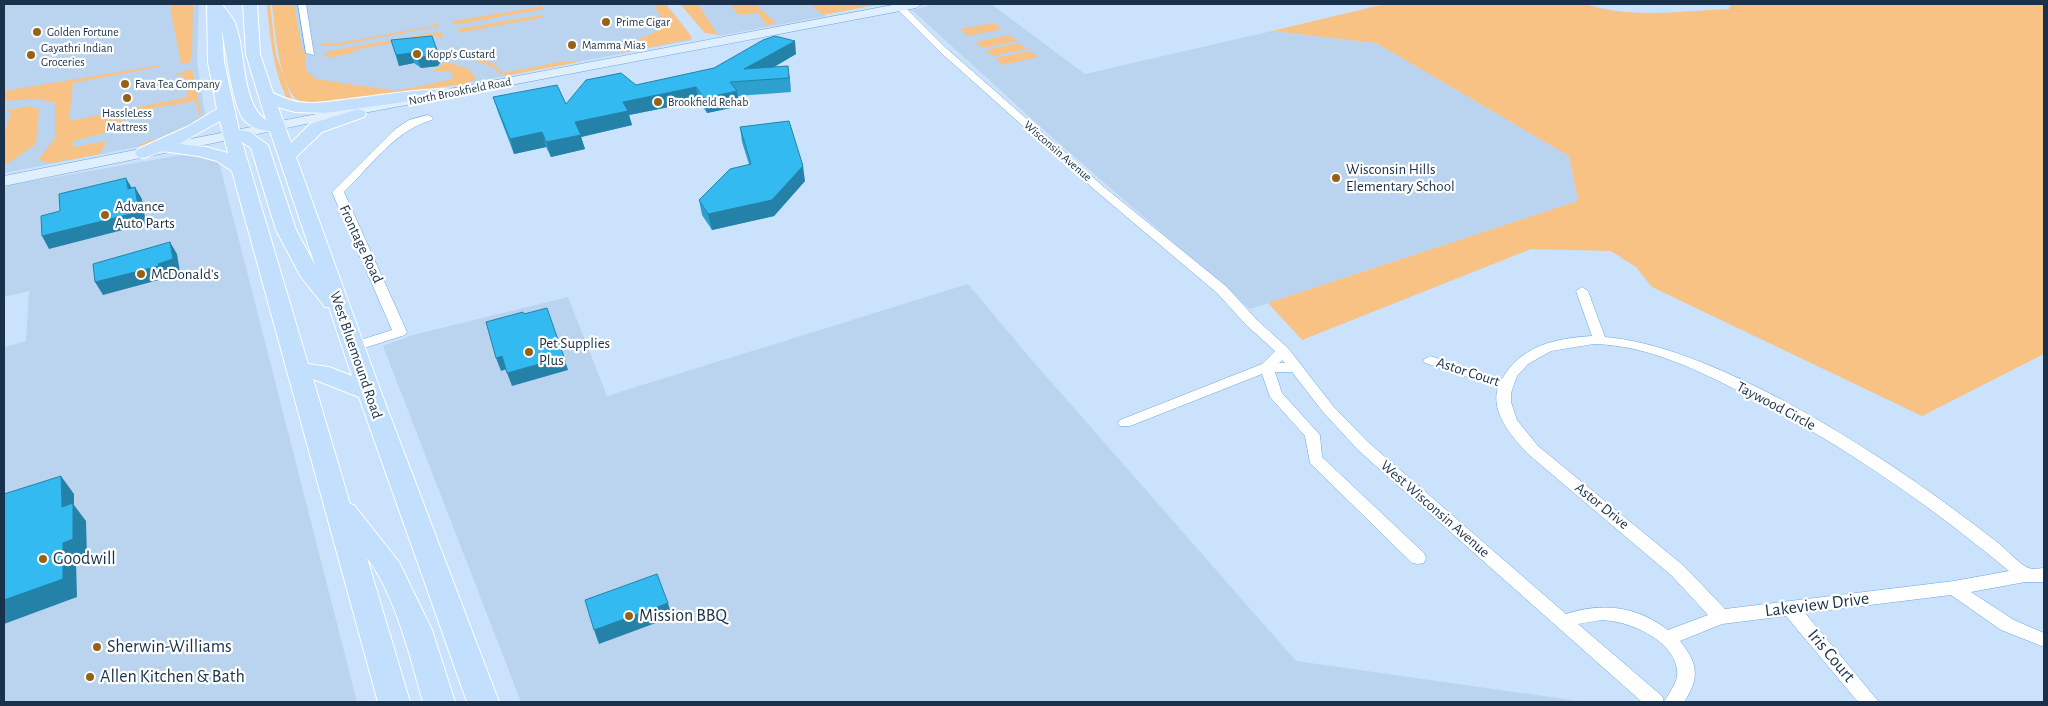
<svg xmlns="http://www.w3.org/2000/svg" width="2048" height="706" viewBox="0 0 2048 706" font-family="'Alegreya Sans',sans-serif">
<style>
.built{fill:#bad4f0}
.green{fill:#f7c284}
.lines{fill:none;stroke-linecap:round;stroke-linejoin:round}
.street-casing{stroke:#6aa6e3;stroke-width:1}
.secondary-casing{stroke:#6aa6e3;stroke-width:1}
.primary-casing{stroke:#fff;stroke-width:2}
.street{fill:#fff;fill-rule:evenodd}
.secondary{fill:#e0effe;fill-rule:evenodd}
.primary{fill:#c2dffe;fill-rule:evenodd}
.wall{fill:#2ca0cf}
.shaded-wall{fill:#2482a9}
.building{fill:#33baf1;stroke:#2482a9}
.poi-dot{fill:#966217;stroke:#fff;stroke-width:2}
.labels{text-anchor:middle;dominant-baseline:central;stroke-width:4.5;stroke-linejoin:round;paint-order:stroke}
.far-poi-label{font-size:12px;fill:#19314a;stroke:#fff;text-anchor:start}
.far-street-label{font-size:12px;fill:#19314a;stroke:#fff}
.poi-label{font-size:15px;fill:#19314a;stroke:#fff;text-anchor:start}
.street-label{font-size:15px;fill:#19314a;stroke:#fff}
.near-poi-label{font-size:18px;fill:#19314a;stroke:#fff;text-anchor:start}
.near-street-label{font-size:18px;fill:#19314a;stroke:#fff}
</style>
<rect width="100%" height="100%" fill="#cae2fc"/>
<path class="built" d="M 4,4 L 199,4 L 197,61 L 205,114 L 197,125 L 153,144 L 4,173 Z
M 290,4 L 664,4 L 692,40 L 474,82 L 397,93 L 303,81 Z
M 691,4 L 812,4 L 826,16 L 718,36 Z
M 935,4 L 991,4 L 1085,74 L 1272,31 L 1376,43 L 1569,156 L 1578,201 L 1250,309 L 1054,139 L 912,10 Z
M 187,154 L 217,160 L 220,166 L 357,702 L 4,702 L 4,347 L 26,341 L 29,291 L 4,297 L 4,186 Z
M 968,284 L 1031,359 L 1296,661 L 1585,702 L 521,702 L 383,346 L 413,335 L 568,297 L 607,396 Z"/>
<path class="green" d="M 175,4 L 193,4 L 192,58 L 189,63 L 181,63 L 170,7 Z
M 267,4 L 270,4 L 276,55 L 292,100 L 306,105 L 370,99 L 309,107 L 289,103 C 273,72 270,38 267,4 Z
M 272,4 L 294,4 L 302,49 L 305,52 L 306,70 L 316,79 L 396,91 L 453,79 L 451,71 L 433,71 L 446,62 L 469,69 L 476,79 L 464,84 L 334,102 L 302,104 C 278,90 275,29 272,4 Z
M 538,4 L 544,9 L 455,25 L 453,21 L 539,7 Z
M 654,4 L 666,4 L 692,37 L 691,39 L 621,53 L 619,48 L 662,29 L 657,27 L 663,22 Z
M 680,4 L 706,4 L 699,6 L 718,35 L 705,33 Z
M 729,4 L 755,4 L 777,24 L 766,25 L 758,13 L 739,15 Z
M 810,4 L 881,4 L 823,15 Z
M 1385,4 L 1585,4 C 1630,19 1682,11 1729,9 L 1731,4 L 2044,4 L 2044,354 L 1922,416 L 1652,287 L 1636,267 L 1611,251 L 1531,249 L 1302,340 L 1268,303 L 1578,201 L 1569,156 L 1376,43 L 1272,31 Z
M 541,15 L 543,17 L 540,18 L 459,33 L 458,29 Z
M 434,23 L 438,23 L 439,26 L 335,46 L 318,46 L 328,42 L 332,44 L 433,26 Z
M 994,23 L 1002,29 L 968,36 L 960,29 Z
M 438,32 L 442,33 L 443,37 L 432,36 L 354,50 L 353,53 L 333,57 L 322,56 L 330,51 Z
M 1009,35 L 1017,41 L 983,48 L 975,42 Z
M 1019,43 L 1027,49 L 993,56 L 985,50 Z
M 1030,51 L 1038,57 L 1003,65 L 995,58 Z
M 474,60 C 484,59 497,64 502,73 L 565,61 L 579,62 L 503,76 L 492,67 Z
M 160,65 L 158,67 L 73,83 L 69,121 L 188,97 L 185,84 L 175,85 L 185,83 L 183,75 L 172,76 L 192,69 L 201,113 C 192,131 159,148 139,145 C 158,136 187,137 199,115 L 196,101 L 126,113 L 120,129 L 73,141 L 73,147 L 107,141 L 100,154 L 51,163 L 38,160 L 55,138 L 55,103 L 38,99 L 4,101 L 4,91 Z
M 27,106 L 39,109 L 36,144 L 4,166 L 4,134 L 11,112 L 4,111 Z"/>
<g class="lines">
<g class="street-casing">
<path id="street" d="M 298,4 L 306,4 L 314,55 L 306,53 Z
M 897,5 L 903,5 L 946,48 L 1104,187 L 1227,287 L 1256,319 L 1288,348 L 1333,406 L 1368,442 L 1566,614 C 1602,602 1637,606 1668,630 L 1708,615 L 1672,576 L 1528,454 C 1512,436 1490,413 1498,387 L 1425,363 L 1423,360 L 1430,356 L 1502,379 C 1520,346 1556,338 1592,336 L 1576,291 L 1582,287 L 1588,291 L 1605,337 C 1704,345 1846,433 1927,490 C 1951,507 1974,524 1997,542 C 2005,548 2021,566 2029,568 C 2033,570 2040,568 2044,568 L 2044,582 L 2025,582 L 1971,592 L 2014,620 L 2044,633 L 2044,647 L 2001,630 L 1951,595 L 1805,613 L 1879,702 L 1858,702 L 1786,616 L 1722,624 L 1680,641 C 1698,663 1700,678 1684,702 L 1642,702 L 1358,450 L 1323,412 L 1292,372 L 1275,372 L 1282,393 L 1320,435 L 1322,457 L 1424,553 L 1426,558 L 1424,563 L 1418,564 L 1412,563 L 1310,463 L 1305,436 L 1270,397 L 1262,374 L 1130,426 L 1120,426 L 1118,423 L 1120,420 L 1262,364 L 1275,351 L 1246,325 L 1217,293 L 1096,191 L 940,52 L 897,9 ZM 1594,344 C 1647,345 1698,370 1744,394 C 1839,442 1927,503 2009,571 L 1954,581 L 1725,609 L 1684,566 L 1538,446 L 1517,420 L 1511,402 L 1511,393 L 1517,376 L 1528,364 L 1551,351 ZM 1282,360 L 1285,363 L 1279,363 ZM 1602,620 C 1629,621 1672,639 1677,669 C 1679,682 1670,691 1664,702 L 1662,696 L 1578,624 Z
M 428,115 L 433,118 L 432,120 C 395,130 370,167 344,192 L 407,332 L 405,335 L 358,350 L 348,350 L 346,347 L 348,344 L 392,330 L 332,192 L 394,130 L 409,120 Z"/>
</g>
<g class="secondary-casing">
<path id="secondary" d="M 898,4 L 922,4 L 916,8 L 306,124 L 4,186 L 4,176 L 306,116 Z"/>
</g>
<g class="primary-casing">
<path id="primary" d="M 207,4 L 222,4 C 226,10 232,16 235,23 C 246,50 241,104 266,120 L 246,54 L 243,4 L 257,4 L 260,54 L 273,93 C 285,99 296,103 310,103 C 333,104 452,80 461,93 L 453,98 L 404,102 L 325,113 L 295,112 L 278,107 L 291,143 L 310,124 L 358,109 L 364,111 L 366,114 L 364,117 L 322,132 L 296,157 L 381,392 L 499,702 L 467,702 L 359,397 L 313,379 L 350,504 L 354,505 L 399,562 L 432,630 L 455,702 L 423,702 C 410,657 396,596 367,558 L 410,702 L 378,702 L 232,171 L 217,161 L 198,156 L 162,151 L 144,158 L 138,157 L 135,153 L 138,149 L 187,127 L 217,109 L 208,62 ZM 222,29 C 225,47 233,110 245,121 C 252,128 260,130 270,131 L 315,265 L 296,230 L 268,145 L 250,132 L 239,130 L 224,62 ZM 220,121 L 228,153 L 206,147 L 179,144 ZM 242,142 L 251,148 L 276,230 L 301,277 L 325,307 L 329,307 L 352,376 L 329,367 L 308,364 Z"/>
</g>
<use href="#street" class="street"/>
<use href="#secondary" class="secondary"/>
<use href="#primary" class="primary"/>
</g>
<path class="wall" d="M 391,40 L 441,61 L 438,66 L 421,68 L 414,63 L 399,66 Z
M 796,54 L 774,67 L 788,66 L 791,92 L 738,96 L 740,106 L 707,113 L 699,101 L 629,115 L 632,125 L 581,137 L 585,149 L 551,157 L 546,147 L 514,154 L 498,112 L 493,97 L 566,104 L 636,85 Z
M 740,127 L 805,181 L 774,216 L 712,230 L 702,215 L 699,200 L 749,164 L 742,142 Z"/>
<path class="shaded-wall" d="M 795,41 L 796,54 L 750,81 L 744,69 Z
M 437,50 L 441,61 L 438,66 L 421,68 L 417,58 Z
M 411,53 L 414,63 L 399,66 L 396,55 Z
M 788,66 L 790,80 L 791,92 L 789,78 Z
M 696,87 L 699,101 L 629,115 L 632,125 L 581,137 L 585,149 L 551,157 L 546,142 L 575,122 L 623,102 Z
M 737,91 L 740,106 L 707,113 L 704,98 Z
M 542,132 L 546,147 L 514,154 L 510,139 Z
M 803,166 L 805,181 L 774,216 L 712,230 L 708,214 Z
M 126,178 L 133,190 L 128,189 Z
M 135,187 L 142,199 L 146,224 L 49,249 L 42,236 Z
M 170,242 L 177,254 L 180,272 L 165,276 L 166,278 L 103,295 L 95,282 L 158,264 Z
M 502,356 L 507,369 L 501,371 L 496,358 Z
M 564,357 L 568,370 L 512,386 L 507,373 Z
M 61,476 L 74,494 L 74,505 L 86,521 L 87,557 L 76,561 L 77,597 L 4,624 L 4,600 L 63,543 Z
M 668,603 L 672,617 L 599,644 L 594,630 Z"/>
<path class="building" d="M 432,36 L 437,50 L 434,55 L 417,58 L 411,53 L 396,55 L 391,40 Z
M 775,36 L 795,41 L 744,69 L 788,66 L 789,78 L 730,82 L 737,91 L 704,98 L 696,87 L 623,102 L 628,111 L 575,122 L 581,135 L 546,142 L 542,132 L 510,139 L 493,97 L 557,85 L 566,104 L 586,80 L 621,73 L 636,85 L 714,68 L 763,40 Z
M 789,121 L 803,166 L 772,200 L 708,214 L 699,200 L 730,169 L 751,164 L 740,127 Z
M 126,178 L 128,189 L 135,187 L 139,212 L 42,236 L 41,216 L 60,211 L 59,194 Z
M 170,242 L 173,259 L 158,264 L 159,266 L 95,282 L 93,264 Z
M 547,308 L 564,357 L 507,373 L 502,356 L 496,358 L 486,322 L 523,312 L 524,314 Z
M 61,476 L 62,507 L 73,503 L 73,539 L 63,543 L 63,579 L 4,600 L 4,494 Z
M 657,574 L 668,603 L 594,630 L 585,600 Z"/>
<g class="poi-dot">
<circle cx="606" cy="22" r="5"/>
<circle cx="37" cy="32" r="5"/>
<circle cx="572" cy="45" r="5"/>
<circle cx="417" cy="54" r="5"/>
<circle cx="31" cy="55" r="5"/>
<circle cx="125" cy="84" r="5"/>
<circle cx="127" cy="98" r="5"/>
<circle cx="658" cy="102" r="5"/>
<circle cx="1336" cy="178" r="5"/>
<circle cx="105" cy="215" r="5"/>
<circle cx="141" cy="274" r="5"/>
<circle cx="529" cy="352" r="5"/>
<circle cx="43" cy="559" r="5"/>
<circle cx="629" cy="616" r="5"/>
<circle cx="97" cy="647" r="5"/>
<circle cx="90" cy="677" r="5"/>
</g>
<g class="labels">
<g class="far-poi-label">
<text x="616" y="22">Prime Cigar</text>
<text x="47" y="32">Golden Fortune</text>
<text x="582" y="45">Mamma Mias</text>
<text x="41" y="48">Gayathri Indian<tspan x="41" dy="14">Groceries</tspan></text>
<text x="427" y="54">Kopp's Custard</text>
<text x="135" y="84">Fava Tea Company</text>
<text x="668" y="102">Brookfield Rehab</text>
<text x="127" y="113" text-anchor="middle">HassleLess<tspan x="127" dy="14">Mattress</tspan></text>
</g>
<g class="far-street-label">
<text transform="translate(460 91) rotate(-11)">North Brookfield Road</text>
<text transform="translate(1058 151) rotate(41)">Wisconsin Avenue</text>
</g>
<g class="poi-label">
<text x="1346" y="169">Wisconsin Hills<tspan x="1346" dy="17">Elementary School</tspan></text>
<text x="115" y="206">Advance<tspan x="115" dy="17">Auto Parts</tspan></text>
<text x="151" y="274">McDonald's</text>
<text x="539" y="343">Pet Supplies<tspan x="539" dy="17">Plus</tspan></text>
</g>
<g class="street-label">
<text transform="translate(361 244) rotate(65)">Frontage Road</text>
<text transform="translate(356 355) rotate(71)">West Bluemound Road</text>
<text transform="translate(1468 372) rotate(18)">Astor Court</text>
<text transform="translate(1776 406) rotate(28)">Taywood Circle</text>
<text transform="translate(1602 506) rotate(39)">Astor Drive</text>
<text transform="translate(1435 509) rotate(41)">West Wisconsin Avenue</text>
</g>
<g class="near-poi-label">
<text x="53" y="559">Goodwill</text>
<text x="639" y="616">Mission BBQ</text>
<text x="107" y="647">Sherwin-Williams</text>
<text x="100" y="677">Allen Kitchen &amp; Bath</text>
</g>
<g class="near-street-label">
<text transform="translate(1817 605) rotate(-7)">Lakeview Drive</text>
<text transform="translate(1831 656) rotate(50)">Iris Court</text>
</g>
</g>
<rect width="2048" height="706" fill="none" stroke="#19314a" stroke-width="10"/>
</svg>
